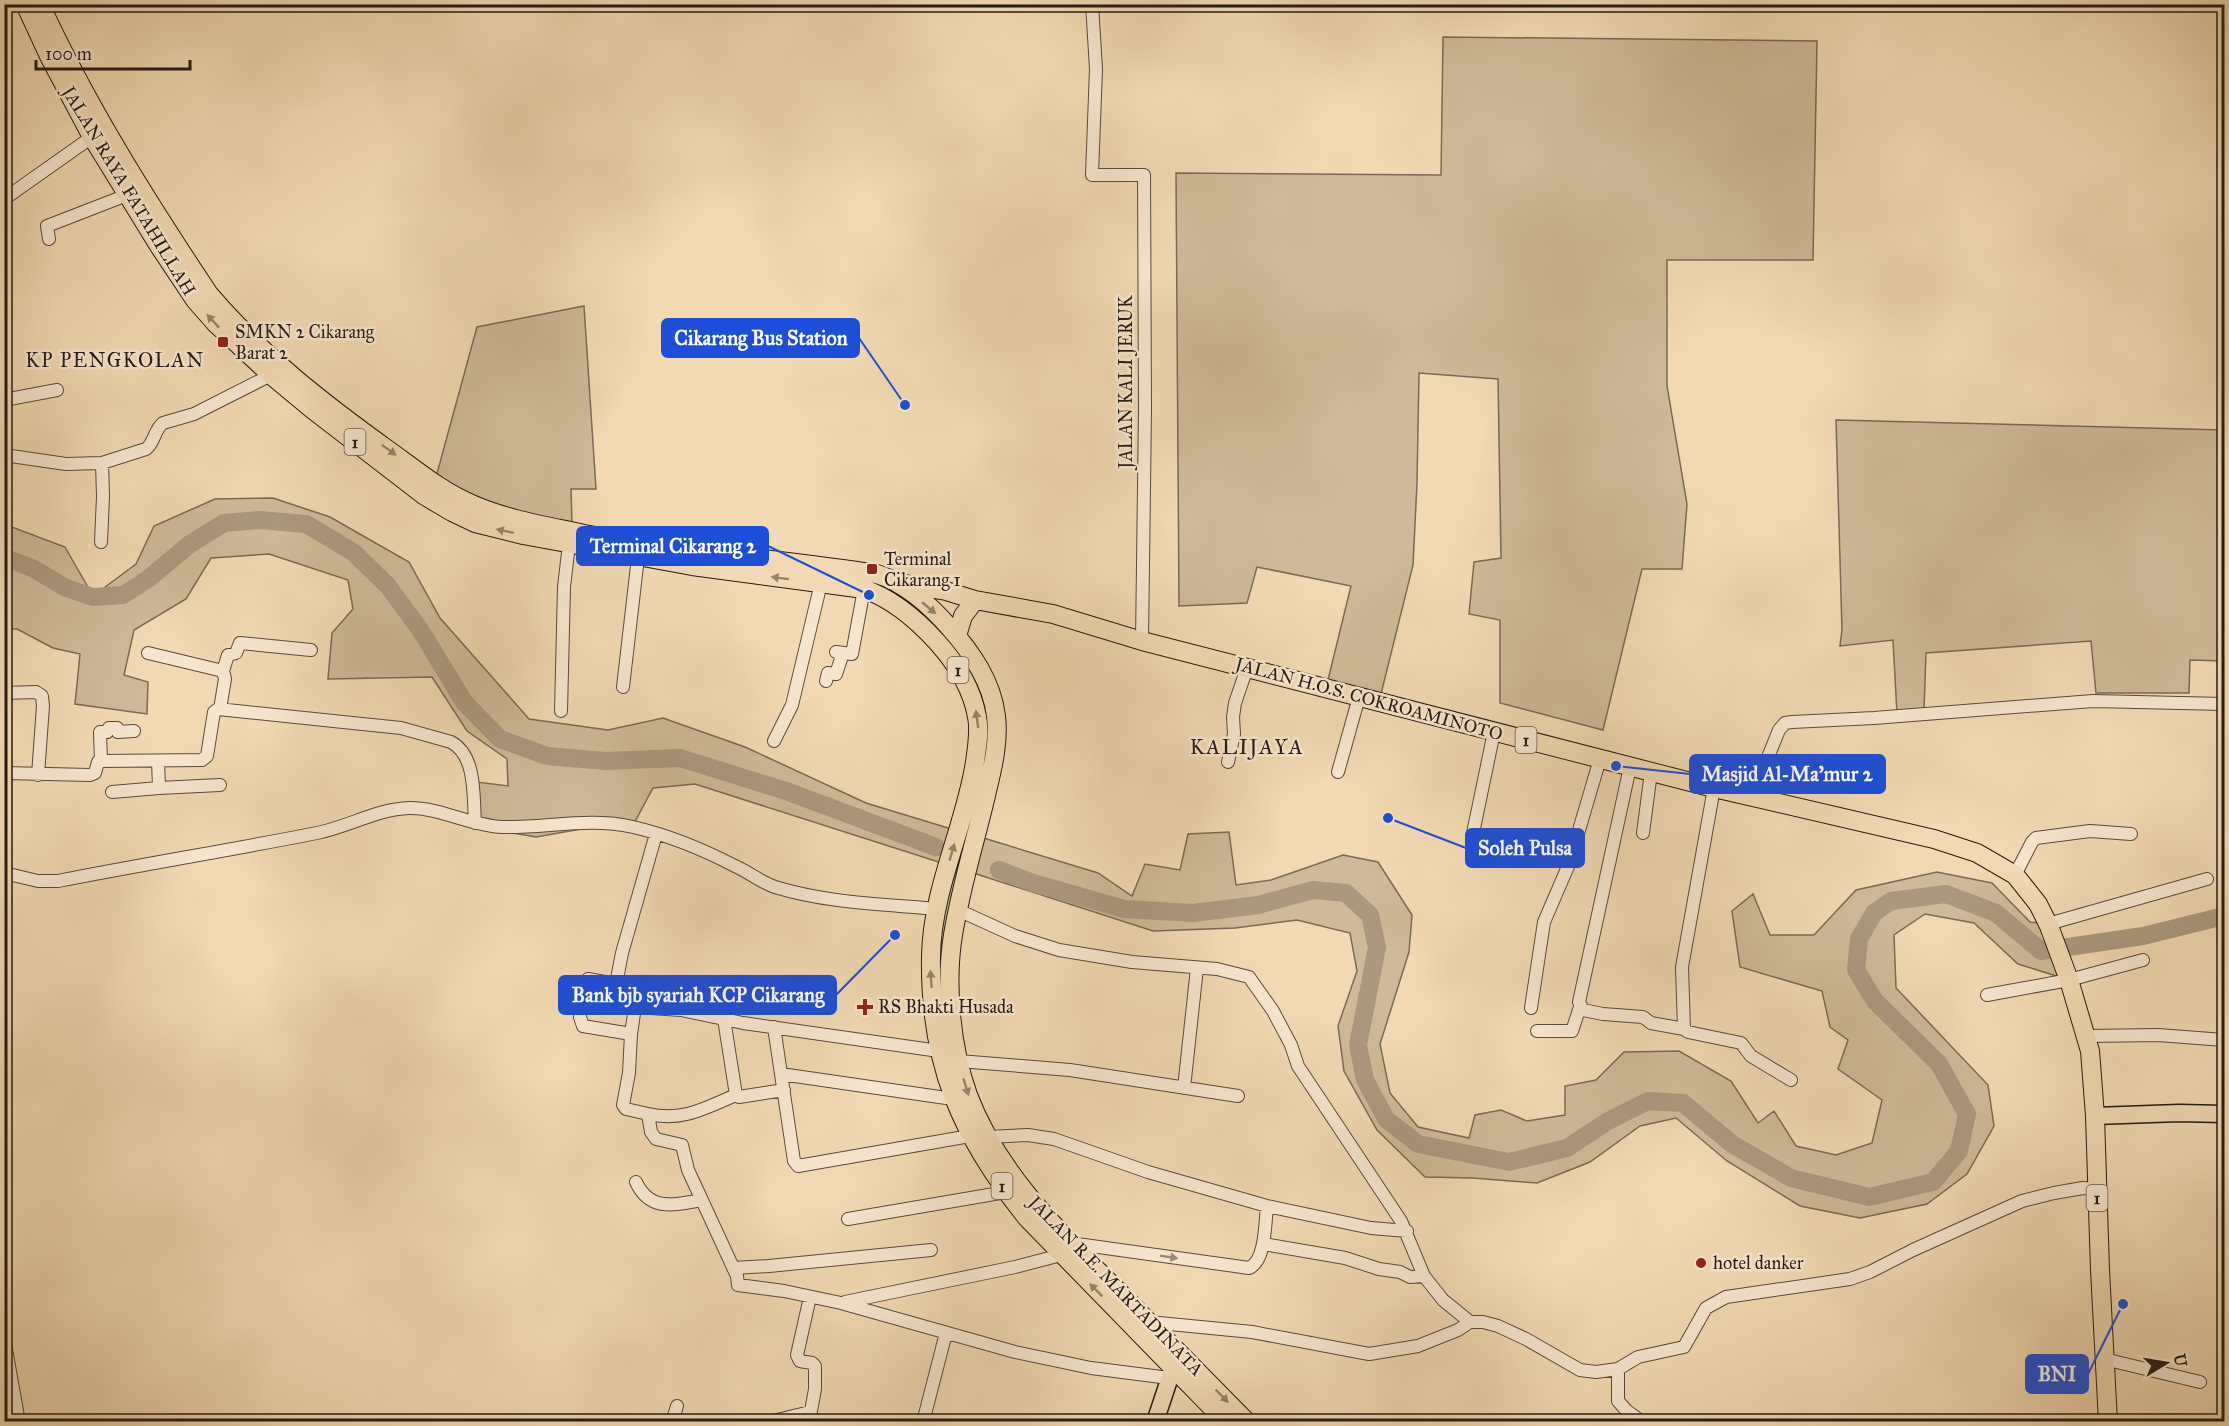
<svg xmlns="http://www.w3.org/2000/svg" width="2229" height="1426" viewBox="0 0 2229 1426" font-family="'IM FELL Great Primer',serif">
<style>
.green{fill:#cfb998;stroke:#7a6a56;stroke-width:1.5}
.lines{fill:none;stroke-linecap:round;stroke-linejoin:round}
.river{stroke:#ac987d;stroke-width:18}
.minor-casing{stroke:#584a3b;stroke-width:14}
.major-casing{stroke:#241b13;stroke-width:19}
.highway-casing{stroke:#241b13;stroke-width:20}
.minor{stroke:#f7e6ce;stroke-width:12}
.major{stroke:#f2d9b3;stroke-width:16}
.highway{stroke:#f2d9b3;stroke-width:18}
.oneway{fill:#95846b}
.oneway2{fill:#988b7a}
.poi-dot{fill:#8f2418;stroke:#f7e6ce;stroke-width:2}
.labels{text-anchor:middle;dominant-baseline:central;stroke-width:5;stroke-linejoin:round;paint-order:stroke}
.shield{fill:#f7e6ce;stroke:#63584b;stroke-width:1.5}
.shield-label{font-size:16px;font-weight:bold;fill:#241b13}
.street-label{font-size:18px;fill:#241b13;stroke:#f7e6ce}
.poi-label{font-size:18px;fill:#241b13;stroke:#f7e6ce;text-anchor:start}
.neighbourhood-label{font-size:20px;letter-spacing:1.5px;fill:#241b13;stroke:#f7e6ce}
.quarter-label{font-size:21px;letter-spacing:1.5px;fill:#241b13;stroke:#f7e6ce}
.leader{fill:none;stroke:#1d4ed8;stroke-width:2}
.callout-dot{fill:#1d4ed8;stroke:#f7e6ce;stroke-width:2}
.callout{fill:#1d4ed8;stroke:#1d4ed8;stroke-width:2}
.callout-label{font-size:20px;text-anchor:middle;font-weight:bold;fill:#fff}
</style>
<rect width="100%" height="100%" fill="#f2d9b3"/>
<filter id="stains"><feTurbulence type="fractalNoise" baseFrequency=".00333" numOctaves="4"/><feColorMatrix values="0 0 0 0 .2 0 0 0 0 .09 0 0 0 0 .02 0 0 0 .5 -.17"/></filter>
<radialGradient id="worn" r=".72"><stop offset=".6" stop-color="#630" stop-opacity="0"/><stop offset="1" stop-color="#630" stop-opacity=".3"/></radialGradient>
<path class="green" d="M 1443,37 L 1817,41 L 1813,260 L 1667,260 L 1667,386 L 1687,504 L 1682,569 L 1642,569 L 1603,730 L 1500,703 L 1500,620 L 1469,614 L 1474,562 L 1501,558 L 1498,379 L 1419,373 L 1417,483 L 1413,565 L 1379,702 L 1326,688 L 1351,586 L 1257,567 L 1247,603 L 1179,606 L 1176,173 L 1441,175 Z
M 584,306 L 596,489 L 571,489 L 572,524 L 499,507 L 436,477 L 477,327 Z
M 1836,420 L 2224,430 L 2224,661 L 2190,660 L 2189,693 L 2096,693 L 2091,641 L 1926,653 L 1924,710 L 1897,714 L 1893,640 L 1840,646 L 1842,630 Z
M 273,498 L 330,517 L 409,562 L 440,618 L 529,719 L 608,730 L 663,718 L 745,747 L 866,803 L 958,831 L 948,865 L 967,871 L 977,836 L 1098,873 L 1132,896 L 1145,864 L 1180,870 L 1188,834 L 1229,832 L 1236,885 L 1271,880 L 1343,855 L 1378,862 L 1412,915 L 1409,952 L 1380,1044 L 1390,1093 L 1418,1127 L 1469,1138 L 1475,1115 L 1501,1110 L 1527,1121 L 1565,1115 L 1565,1086 L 1596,1080 L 1624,1052 L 1679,1051 L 1731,1081 L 1758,1123 L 1774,1111 L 1796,1146 L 1836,1155 L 1872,1143 L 1882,1100 L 1838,1069 L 1848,1040 L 1830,1027 L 1822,991 L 1740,967 L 1732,911 L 1753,894 L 1770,935 L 1814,935 L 1856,890 L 1937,872 L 1992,883 L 2030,922 L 2048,924 L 2069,980 L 2018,964 L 1974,923 L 1925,914 L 1894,935 L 1896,988 L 1988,1085 L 1994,1126 L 1967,1174 L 1927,1204 L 1860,1218 L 1800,1206 L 1727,1161 L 1676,1118 L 1640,1126 L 1590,1162 L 1537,1183 L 1473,1178 L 1425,1177 L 1377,1130 L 1344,1071 L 1338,1026 L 1357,971 L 1350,933 L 1297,920 L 1235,928 L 1153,931 L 967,871 C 945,948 941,1047 979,1120 C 1012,1184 1062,1235 1112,1286 C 1157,1331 1202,1376 1247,1421 L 1226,1421 L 1027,1218 L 1006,1192 L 970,1136 L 953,1099 L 939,1051 L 931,966 L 937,909 L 948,865 L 695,784 L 653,788 L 631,829 L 587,828 L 536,837 L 478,827 L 477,782 L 508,786 L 507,759 L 467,731 L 432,677 L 328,679 L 332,633 L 353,609 L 348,580 L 269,554 L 211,558 L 186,599 L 134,630 L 124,675 L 148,682 L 147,714 L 75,704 L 80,654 L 53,648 L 17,629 L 5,629 L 4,524 L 65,547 L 93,596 L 136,564 L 154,526 L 215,499 Z"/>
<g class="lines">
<path class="river" d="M 4,557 L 34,569 L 66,588 L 93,597 L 123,595 L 148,579 L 190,544 L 224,523 L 259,520 L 306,524 L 353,552 L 388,586 L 421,631 L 464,702 L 500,739 L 547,756 L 606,761 L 680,758 L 786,791 L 936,847
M 999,870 L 1033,883 L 1124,909 L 1193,913 L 1258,905 L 1313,890 L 1346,893 L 1370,915 L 1377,947 L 1358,1045 L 1365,1080 L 1386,1119 L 1418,1144 L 1509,1162 L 1567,1148 L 1608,1121 L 1648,1101 L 1683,1103 L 1732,1144 L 1791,1178 L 1869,1197 L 1933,1182 L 1959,1151 L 1967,1114 L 1939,1064 L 1875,1001 L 1856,970 L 1859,939 L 1874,913 L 1891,901 L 1946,894 L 1996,913 L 2041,951 L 2143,936 L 2224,916"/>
<g class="minor-casing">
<path id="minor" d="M 1092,4 L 1096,69 L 1092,175 L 1144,175 L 1145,409 L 1142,641
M 4,199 L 92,137
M 49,239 L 47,226 L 127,195
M 4,400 L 57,390
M 4,455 L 66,464 L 102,463 L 146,449 C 155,442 154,430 163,423 L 194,414 L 271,375
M 101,542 L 103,496 L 102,463
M 836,652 L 852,654 L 864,589
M 148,653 L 223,671 L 225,679 L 220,709
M 223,671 L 228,655 L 236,653 L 240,643 L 311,650
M 826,681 L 828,673 L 836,674 L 843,653
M 623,687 L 638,557
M 4,693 L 36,692 L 42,696 L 43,706 L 38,775
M 561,711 L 564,587 L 569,544
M 774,741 L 792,705 L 821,583
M 101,761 L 100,732 L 107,732 L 109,728 L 117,728 L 118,732 L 134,731
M 158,761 L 159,788 L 220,785
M 1228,762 L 1234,734 L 1233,717 L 1235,703 L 1247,668
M 1630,767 L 1579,1002 L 1583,1010 L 1603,1014 L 1643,1017 L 1651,1023 L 1684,1029
M 1338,772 L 1359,697
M 4,773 L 90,775 L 95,773 L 98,762 L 101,761 L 202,760 L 207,756 L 214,712 L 218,709 L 401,728 L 451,742 C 477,756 473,797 475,823
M 1714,788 L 1682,967 L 1684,1029 L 1688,1032 L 1741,1043 L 1751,1056 L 1791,1080
M 112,792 L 159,788
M 1752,797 L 1779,730 L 1785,723 L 1792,722 L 1874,718 L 2093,701 L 2224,704
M 1643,833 L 1651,772
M 656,834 L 622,953 L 616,984 L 628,995 L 635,1007 L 631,1034 L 629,1073 L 623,1105 L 626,1109 L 648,1114 L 651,1132 L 656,1139 L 682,1145 L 688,1170 L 737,1276 L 738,1285 L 784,1291 L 841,1303 L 1015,1352 L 1091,1368 L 1169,1378
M 1472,838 L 1494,732
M 4,873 L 38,881 L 58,881 C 144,864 231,850 317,833 C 348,827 377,809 409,808 C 438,807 471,826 502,827 C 546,828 590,817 633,827 C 668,835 704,850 735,866 C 749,872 760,882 775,887 C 827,903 882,904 937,909
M 2015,875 L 2032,842 L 2036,838 L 2090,831 L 2131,834
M 958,910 L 1015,936 L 1059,950 L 1132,962 L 1217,969 L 1249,977 L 1273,1011 L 1291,1045 L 1298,1066 L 1401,1221 L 1424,1276 L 1443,1300 L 1470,1322
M 2048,924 L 2207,879
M 588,979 L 616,984
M 1987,995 L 2069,980 L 2143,960
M 635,1007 L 681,1010 L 743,1023 L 939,1051
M 1531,1008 L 1544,922 L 1569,864 L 1600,759
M 580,1017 L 583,1026 L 631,1034
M 724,1019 L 736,1095 L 739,1097 L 784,1090
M 774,1027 L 794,1161 L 798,1166 L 970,1136
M 1537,1031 L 1572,1031 L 1580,1007
M 2086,1036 L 2158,1035 L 2224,1040
M 959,1061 L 1070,1070 L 1238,1096
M 781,1074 L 953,1099
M 1184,1088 L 1197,968
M 648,1114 C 682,1122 705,1108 736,1095
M 988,1137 L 1028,1135 L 1054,1139 L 1148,1172 L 1267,1206 L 1371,1228 L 1407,1231
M 636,1182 C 650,1212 674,1205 702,1200
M 848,1219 L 1006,1192
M 1070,1243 L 1249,1268 C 1266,1261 1265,1222 1267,1206
M 1264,1244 L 1345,1258 L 1379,1269 L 1400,1272 L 1410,1277 L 1424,1276
M 733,1268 L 769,1266 L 931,1250
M 845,1302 L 1015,1267 L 1061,1255
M 1149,1322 L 1252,1332 L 1369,1354 L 1418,1346 L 1458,1330 L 1470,1322 L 1483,1322 L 1498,1326 L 1526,1339 L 1580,1370 L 1596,1372 L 1618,1369 L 1638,1357 L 1684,1347 L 1706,1308 L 1726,1297 L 1850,1279 L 1870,1272 L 1913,1250 L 2022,1201 L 2054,1193 L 2083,1188 L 2097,1189
M 4,1338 L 19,1422
M 2104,1359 L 2200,1382
M 1618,1369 L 1618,1401 L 1626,1410 L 1642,1422
M 672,1422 L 677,1406
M 769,1422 L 810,1412
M 809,1422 L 815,1389 L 815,1366 L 812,1363 L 800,1361 L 797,1355 L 810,1297
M 923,1422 L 946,1333"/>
</g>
<g class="major-casing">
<path id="major" d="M 2095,1116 L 2179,1113 L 2224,1114
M 1155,1422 L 1173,1368"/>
</g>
<g class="highway-casing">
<path id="highway" d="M 25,4 L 49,56 L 92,137 L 159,246 L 195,300 L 216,324 L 271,375 L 312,409 L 425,496 L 452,512 L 475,523 L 523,535 L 692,566 L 864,589 C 893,599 917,620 937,642 C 956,663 972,688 977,717 C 980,731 977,747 975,762 C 965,827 932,889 931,956 C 929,1063 961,1136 1027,1218 L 1226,1422
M 40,4 C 87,106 147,201 209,294 C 260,354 323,403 387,449 C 415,469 442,492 474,505 C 509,520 547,526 584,534 C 681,552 779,559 877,574 C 904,582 931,606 949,627 C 972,653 992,682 996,716 C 999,741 993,767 987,791 C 976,839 961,886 953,935 C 945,984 951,1048 968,1095 C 998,1175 1063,1236 1122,1295 C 1163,1337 1205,1379 1247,1422
M 899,583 L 946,591 L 975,600 L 1053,614 L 1142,641 L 1714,788 L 1934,839 L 1977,853 L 2015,875 L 2038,904 L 2049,926 L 2069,980 L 2090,1051 L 2095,1116 L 2100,1270 L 2108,1422
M 957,636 L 963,616 L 975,600"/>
</g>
<use href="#minor" class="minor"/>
<use href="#major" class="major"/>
<use href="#highway" class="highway"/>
</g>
<defs><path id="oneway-solid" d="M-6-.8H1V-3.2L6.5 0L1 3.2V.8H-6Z" transform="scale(1.5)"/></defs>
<g class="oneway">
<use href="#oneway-solid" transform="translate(213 321) rotate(-133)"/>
<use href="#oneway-solid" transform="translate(389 450) rotate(36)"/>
<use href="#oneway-solid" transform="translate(505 531) rotate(-168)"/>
<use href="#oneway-solid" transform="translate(780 578) rotate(-173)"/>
<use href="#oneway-solid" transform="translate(929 608) rotate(40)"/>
<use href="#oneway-solid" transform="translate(977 719) rotate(-98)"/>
<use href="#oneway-solid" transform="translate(952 852) rotate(-74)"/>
<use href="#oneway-solid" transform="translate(931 979) rotate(-94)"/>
<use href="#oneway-solid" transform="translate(966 1087) rotate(73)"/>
<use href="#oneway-solid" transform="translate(1096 1290) rotate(-135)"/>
<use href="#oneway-solid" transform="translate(1222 1396) rotate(45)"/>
</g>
<use class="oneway2" href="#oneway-solid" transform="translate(1169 1257) rotate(9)"/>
<g class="poi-dot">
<rect x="217" y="336" width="12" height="12" rx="3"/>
<rect x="866" y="563" width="12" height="12" rx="3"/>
<path d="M862 998h6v6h6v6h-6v6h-6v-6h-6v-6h6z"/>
<circle cx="1701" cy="1263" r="6"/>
</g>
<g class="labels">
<g class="shield">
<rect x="344.5" y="429" width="21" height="26" rx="4.5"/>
<rect x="947.5" y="657" width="21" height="26" rx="4.5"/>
<rect x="1515.5" y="727" width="21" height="26" rx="4.5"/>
<rect x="991.5" y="1173" width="21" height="26" rx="4.5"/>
<rect x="2086.5" y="1185" width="21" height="26" rx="4.5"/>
</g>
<g class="shield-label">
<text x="355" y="442">1</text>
<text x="958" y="670">1</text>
<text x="1526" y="740">1</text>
<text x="1002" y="1186">1</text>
<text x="2097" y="1198">1</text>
</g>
<g class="street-label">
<text transform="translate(129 191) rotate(59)">JALAN RAYA FATAHILLAH</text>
<text transform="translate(1126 382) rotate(-90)">JALAN KALI JERUK</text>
<text transform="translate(1369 699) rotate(15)">JALAN H.O.S. COKROAMINOTO</text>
<text transform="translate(1116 1286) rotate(46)">JALAN R.E. MARTADINATA</text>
</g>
<g class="poi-label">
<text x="235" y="332">SMKN 2 Cikarang<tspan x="235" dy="21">Barat 2</tspan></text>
<text x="884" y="559">Terminal<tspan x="884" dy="21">Cikarang 1</tspan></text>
<text x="878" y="1007">RS Bhakti Husada</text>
<text x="1713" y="1263">hotel danker</text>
</g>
<g class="neighbourhood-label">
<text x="115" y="360">KP PENGKOLAN</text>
</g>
<g class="quarter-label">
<text x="1247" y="747">KALIJAYA</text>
</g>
</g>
<path class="leader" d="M905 405L859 338M869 595L768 546M1616 766L1690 774M1388 818L1466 848M895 935L836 995M2123 1304L2088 1374"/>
<g class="callout-dot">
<circle cx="905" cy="405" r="6"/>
<circle cx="869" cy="595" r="6"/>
<circle cx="1616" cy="766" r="6"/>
<circle cx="1388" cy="818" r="6"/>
<circle cx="895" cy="935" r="6"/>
<circle cx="2123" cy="1304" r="6"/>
</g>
<g class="callout">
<rect x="662" y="319" width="197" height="38" rx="6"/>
<rect x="577" y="527" width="191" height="38" rx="6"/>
<rect x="1690" y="755" width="195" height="38" rx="6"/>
<rect x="1466" y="829" width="118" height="38" rx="6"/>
<rect x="559" y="976" width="277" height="38" rx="6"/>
<rect x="2026" y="1355" width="62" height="38" rx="6"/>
</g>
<g class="callout-label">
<text x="761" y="345">Cikarang Bus Station</text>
<text x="673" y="553">Terminal Cikarang 2</text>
<text x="1787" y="781">Masjid Al-Ma'mur 2</text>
<text x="1525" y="855">Soleh Pulsa</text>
<text x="698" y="1002">Bank bjb syariah KCP Cikarang</text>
<text x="2057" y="1381">BNI</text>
</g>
<rect width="2229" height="1426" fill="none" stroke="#f2d9b3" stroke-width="24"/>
<rect x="6" y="6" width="2217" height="1414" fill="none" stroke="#241b13" stroke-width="3"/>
<rect x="12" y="12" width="2205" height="1402" fill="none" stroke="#241b13" stroke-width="1.5"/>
<g transform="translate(2166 1363) rotate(79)" stroke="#f7e6ce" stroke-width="4.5" paint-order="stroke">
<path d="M0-4.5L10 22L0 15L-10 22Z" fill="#241b13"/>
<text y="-9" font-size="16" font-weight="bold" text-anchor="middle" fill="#241b13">U</text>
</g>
<path d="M36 60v9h154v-9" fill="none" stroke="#241b13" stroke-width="3"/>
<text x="45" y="60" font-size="18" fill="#241b13" stroke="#f7e6ce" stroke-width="4.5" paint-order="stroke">100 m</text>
<rect width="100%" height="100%" filter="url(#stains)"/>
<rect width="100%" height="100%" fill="url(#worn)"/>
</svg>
